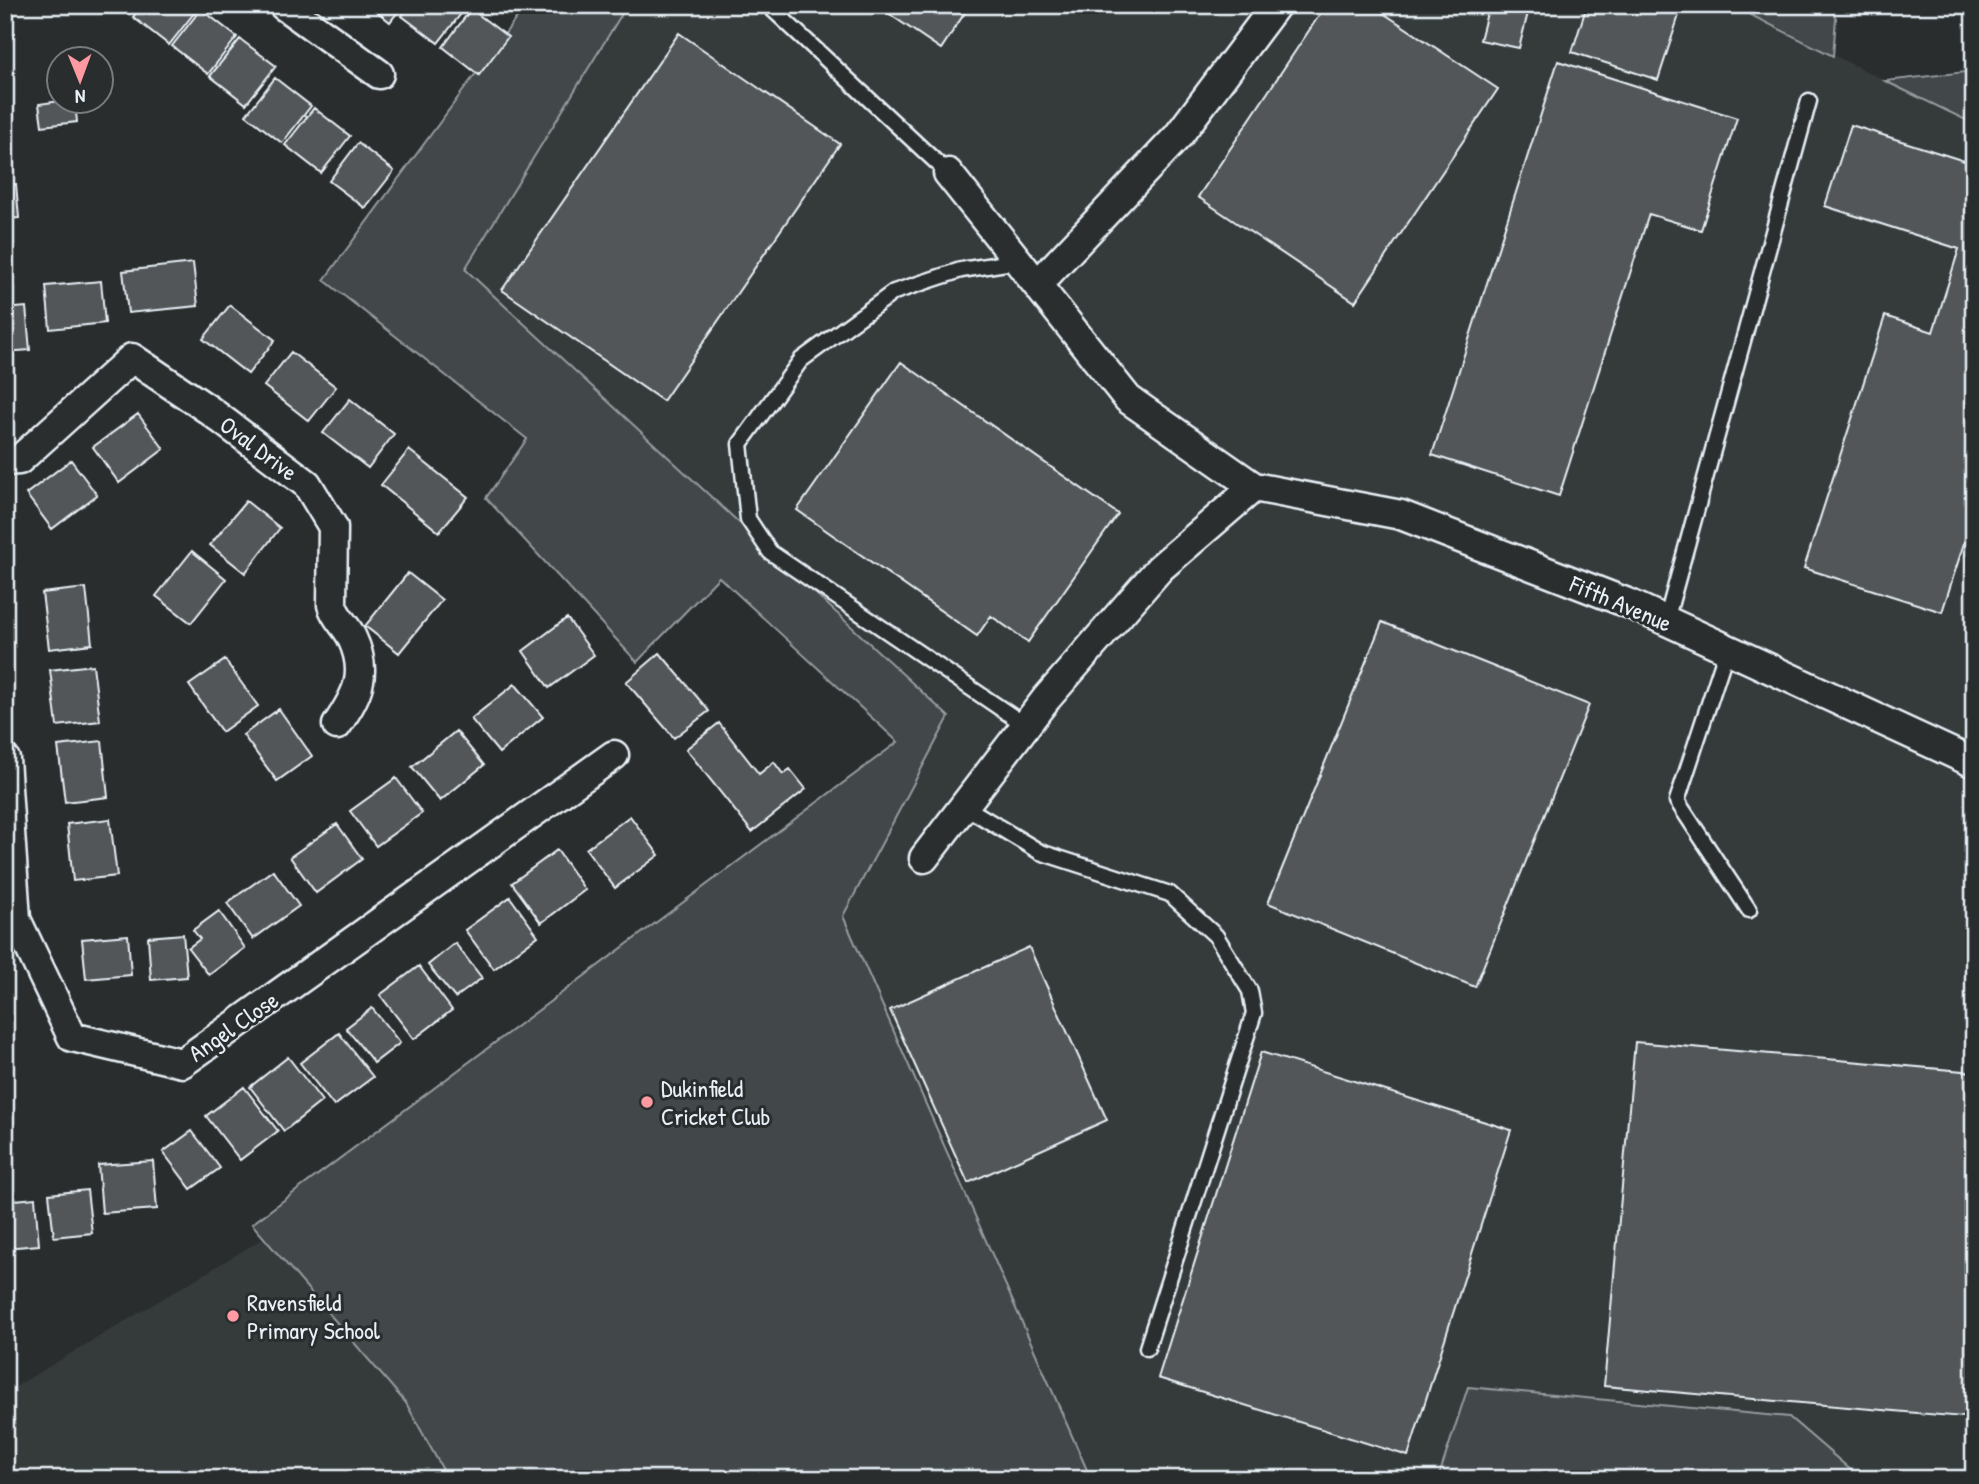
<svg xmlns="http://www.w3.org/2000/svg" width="1979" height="1484" viewBox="0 0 1979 1484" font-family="'Patrick Hand',sans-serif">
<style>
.built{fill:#363a3b}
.green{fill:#424648;stroke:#959ca0;stroke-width:2}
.building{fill:#535759;stroke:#e8f1f8;stroke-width:2}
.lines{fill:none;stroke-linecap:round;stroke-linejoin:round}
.lane-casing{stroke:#e8f1f8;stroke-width:19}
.street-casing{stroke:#e8f1f8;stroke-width:33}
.lane{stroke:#2a2d2e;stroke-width:14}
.street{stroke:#2a2d2e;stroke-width:28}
.poi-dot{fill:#ff9aa2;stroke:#2a2d2e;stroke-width:2.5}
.labels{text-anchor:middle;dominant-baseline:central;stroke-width:6;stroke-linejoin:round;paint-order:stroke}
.street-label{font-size:24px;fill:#e8f1f8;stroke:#2a2d2e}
.poi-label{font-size:24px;fill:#e8f1f8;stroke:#2a2d2e;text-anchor:start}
</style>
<rect width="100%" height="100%" fill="#2a2d2e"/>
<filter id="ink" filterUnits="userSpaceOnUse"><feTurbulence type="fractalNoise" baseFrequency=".0143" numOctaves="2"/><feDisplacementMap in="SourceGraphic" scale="14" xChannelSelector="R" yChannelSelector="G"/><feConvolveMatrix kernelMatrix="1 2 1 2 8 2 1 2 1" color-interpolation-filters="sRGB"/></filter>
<g filter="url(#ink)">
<path class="built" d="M 615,5 L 1731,5 L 1974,124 L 1974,1479 L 1859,1477 L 1789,1417 L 1468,1387 L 1438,1479 L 1091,1479 L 843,916 L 949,716 L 465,269 L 622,12 Z
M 264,1238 L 406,1403 L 448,1479 L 5,1479 L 5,1393 Z"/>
<path class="green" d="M 526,5 L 615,5 L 623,12 L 465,269 L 949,717 L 843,916 L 1091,1479 L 448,1479 L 406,1403 L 252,1224 L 898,742 L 719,577 L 637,662 L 486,498 L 527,439 L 324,280 Z
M 1731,5 L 1828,5 L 1836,18 L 1833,56 Z
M 1974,71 L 1974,124 L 1885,81 Z
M 1468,1387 L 1789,1417 L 1859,1477 L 1869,1479 L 1438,1479 Z"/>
<path class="building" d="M 142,5 L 194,5 L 198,8 L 169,45 L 133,17 Z
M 369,5 L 403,5 L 390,22 Z
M 410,5 L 466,5 L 467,6 L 438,43 L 402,16 Z
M 876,5 L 970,5 L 941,49 Z
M 1326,5 L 1371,5 L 1498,89 L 1355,302 L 1198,197 Z
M 1489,5 L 1530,5 L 1519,48 L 1480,40 Z
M 1587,5 L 1668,5 L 1681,9 L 1658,80 L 1572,52 Z
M 201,9 L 237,37 L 208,74 L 172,46 Z
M 471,9 L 508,37 L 479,75 L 443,47 Z
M 679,33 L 840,144 L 663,401 L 502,290 Z
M 240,39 L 276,66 L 246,104 L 210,76 Z
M 1558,61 L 1737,118 L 1701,230 L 1649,214 L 1559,496 L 1432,455 Z
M 275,78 L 311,106 L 282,143 L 246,115 Z
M 60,101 L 75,102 L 77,122 L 42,126 L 39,104 Z
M 314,108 L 350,136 L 321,173 L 285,145 Z
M 1851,125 L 1974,164 L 1974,512 L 1942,612 L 1804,568 L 1885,316 L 1933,332 L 1959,249 L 1825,206 Z
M 5,132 L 11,174 L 5,175 Z
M 358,143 L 394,171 L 365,208 L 329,181 Z
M 16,184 L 19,218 L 5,219 L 5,186 Z
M 193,263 L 198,306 L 128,313 L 123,271 Z
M 101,281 L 105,323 L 50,329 L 46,286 Z
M 230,305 L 275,340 L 248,374 L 203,339 Z
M 26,307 L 30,350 L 5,352 L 5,309 Z
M 291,352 L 336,387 L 309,421 L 264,386 Z
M 901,362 L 1118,514 L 1028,642 L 991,616 L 977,636 L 797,510 Z
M 350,399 L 394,434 L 368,468 L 323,433 Z
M 138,414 L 164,449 L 119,483 L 93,447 Z
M 409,450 L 468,497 L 439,532 L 381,485 Z
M 71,460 L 97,495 L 52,529 L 26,494 Z
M 246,501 L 280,528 L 245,573 L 210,545 Z
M 192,551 L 226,579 L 191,623 L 156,596 Z
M 408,573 L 442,600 L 399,653 L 365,626 Z
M 86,588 L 92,644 L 49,649 L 42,593 Z
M 567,618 L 594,655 L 549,688 L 523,651 Z
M 1382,622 L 1589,705 L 1475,987 L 1268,903 Z
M 660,653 L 709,711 L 674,738 L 626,682 Z
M 225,660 L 258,706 L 222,732 L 189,685 Z
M 93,665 L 100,721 L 57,726 L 50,670 Z
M 515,684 L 543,717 L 499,753 L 471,719 Z
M 279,709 L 312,756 L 277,781 L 243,735 Z
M 719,723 L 759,774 L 774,762 L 783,774 L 790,769 L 806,789 L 752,832 L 686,749 Z
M 456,731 L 484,765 L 440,801 L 412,767 Z
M 102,741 L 108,797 L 65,802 L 58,746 Z
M 396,778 L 422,813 L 376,846 L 350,811 Z
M 630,816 L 659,855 L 615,888 L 586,849 Z
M 110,819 L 117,876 L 73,881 L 67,824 Z
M 337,824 L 362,859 L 316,893 L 290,857 Z
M 557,850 L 585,890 L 541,923 L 512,883 Z
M 273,870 L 299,906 L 253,939 L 227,903 Z
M 510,897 L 538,936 L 494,969 L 465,930 Z
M 219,911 L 245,948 L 209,975 L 188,948 L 200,939 L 193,930 Z
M 183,934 L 187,977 L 151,980 L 148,937 Z
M 128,935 L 131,975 L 86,979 L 82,939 Z
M 455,943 L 482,978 L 455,998 L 428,965 Z
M 1029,947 L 1107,1120 L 968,1183 L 890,1010 Z
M 419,966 L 452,1010 L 414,1039 L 380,995 Z
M 372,1008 L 400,1043 L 374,1063 L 346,1028 Z
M 339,1033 L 373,1077 L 334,1106 L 300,1063 Z
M 1635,1042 L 1974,1072 L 1974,1418 L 1604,1386 Z
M 1261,1052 L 1511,1130 L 1408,1456 L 1158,1378 Z
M 288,1057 L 322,1101 L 284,1131 L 250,1087 Z
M 244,1087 L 278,1131 L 240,1160 L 206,1116 Z
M 192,1131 L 220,1168 L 191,1189 L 163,1152 Z
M 153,1161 L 157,1209 L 102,1213 L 98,1165 Z
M 87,1190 L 92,1233 L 54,1237 L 49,1194 Z
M 35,1198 L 39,1245 L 5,1248 L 5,1201 Z"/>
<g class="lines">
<g class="lane-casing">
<path id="lane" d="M 768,5 L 948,173
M 1019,261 L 961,270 L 894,292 L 801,360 L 740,444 L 748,519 L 770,552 L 1025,725
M 1666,621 L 1809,101
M 1727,649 L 1677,801 L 1749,910
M 964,806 L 1040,852 L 1170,894 L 1216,936 L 1250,991 L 1254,1013 L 1147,1348"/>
</g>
<g class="street-casing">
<path id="street" d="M 283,5 L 379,74
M 948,173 L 1128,399 L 1254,487 L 1401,515 L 1630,604 L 1974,763
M 1038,284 L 1178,136 L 1276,5
M 5,461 L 19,460 L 132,358 L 209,410 L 307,484 L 333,527 L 332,605 C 336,619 347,626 352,638 C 369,674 357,695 337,725
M 5,759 L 16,919 L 72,1037 L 182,1063 L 614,755
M 924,858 L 1046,699 L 1160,568 L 1254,487"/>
</g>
<use href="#lane" class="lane"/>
<use href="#street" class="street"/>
</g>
</g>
<g class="poi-dot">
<circle cx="647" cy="1102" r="7"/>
<circle cx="233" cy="1316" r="7"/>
</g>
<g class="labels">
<g class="street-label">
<text transform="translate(259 448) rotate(37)">Oval Drive</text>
<text transform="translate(1621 603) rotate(23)">Fifth Avenue</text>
<text transform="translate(233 1026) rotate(-35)">Angel Close</text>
</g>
<g class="poi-label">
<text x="661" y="1088">Dukinfield<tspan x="661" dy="28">Cricket Club</tspan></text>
<text x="247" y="1302">Ravensfield<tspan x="247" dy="28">Primary School</tspan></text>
</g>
</g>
<rect width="1979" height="1484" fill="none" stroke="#2a2d2e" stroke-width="28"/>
<rect x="14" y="14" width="1951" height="1456" fill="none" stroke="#e8f1f8" stroke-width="2.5" filter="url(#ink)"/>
<g transform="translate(80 80) rotate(179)"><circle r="33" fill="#2a2d2e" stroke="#767b7f" stroke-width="2"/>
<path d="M0-5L12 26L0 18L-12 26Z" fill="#ff9aa2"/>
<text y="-10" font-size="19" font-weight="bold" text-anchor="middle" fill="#e8f1f8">N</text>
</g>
</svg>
